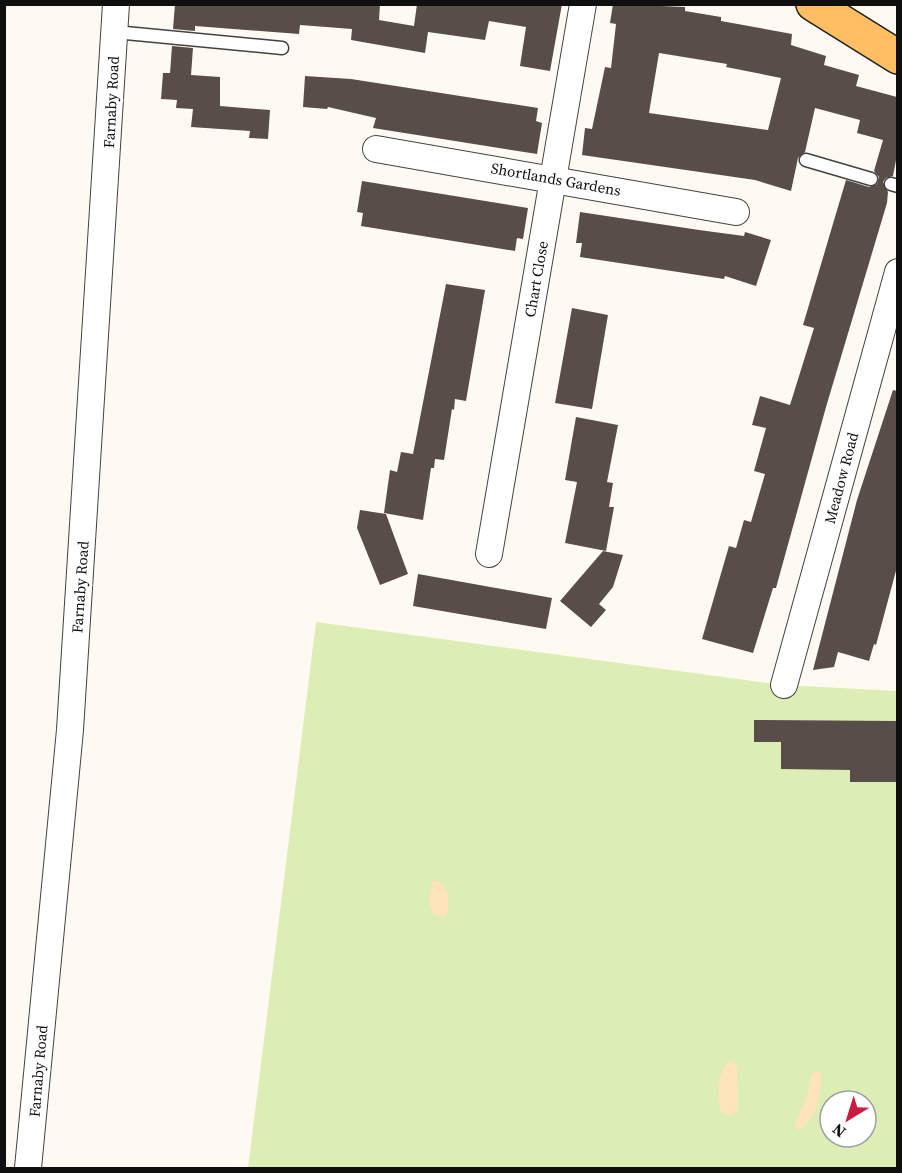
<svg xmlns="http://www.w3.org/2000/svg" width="902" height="1173" viewBox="0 0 902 1173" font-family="'Source Serif 4',serif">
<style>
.green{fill:#dceeb6;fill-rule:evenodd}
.sand{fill:#ffe4b9}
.building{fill:#594d4a;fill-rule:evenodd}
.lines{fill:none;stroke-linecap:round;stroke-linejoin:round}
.lane-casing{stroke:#424242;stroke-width:15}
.street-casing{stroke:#424242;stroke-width:28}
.primary-casing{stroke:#202020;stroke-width:36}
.lane{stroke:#fff;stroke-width:12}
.street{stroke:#fff;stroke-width:26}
.primary{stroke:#ffbe61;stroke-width:33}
.labels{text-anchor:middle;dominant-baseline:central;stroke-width:6;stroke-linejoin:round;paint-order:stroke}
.street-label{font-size:15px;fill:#0f0f0f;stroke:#fff}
</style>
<rect width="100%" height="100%" fill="#fffaf1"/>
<path class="green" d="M 316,622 L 783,685 L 897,691 L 897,1168 L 248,1168 ZM 830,1101 L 866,1101 L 866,1137 L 830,1137 Z"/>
<path class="sand" d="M 432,881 L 440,882 C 450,892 450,902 446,916 L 434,915 L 429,902 Z
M 728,1062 L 737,1065 L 738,1110 L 731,1116 L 721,1112 C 718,1094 716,1077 728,1062 Z
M 814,1071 L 821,1074 C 822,1096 817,1117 799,1130 L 794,1126 L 808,1094 L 810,1077 Z"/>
<path class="building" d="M 175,4 L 380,4 L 379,20 L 414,26 L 417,4 L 562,4 L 550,71 L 520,66 L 526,27 L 489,21 L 485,40 L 428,32 L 425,53 L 351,40 L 352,29 L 300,25 L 299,34 L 195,26 L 195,31 L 173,29 Z
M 613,4 L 685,7 L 685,11 L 721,17 L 721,21 L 792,34 L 791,45 L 826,56 L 824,65 L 859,75 L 856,86 L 897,97 L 897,155 L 893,176 L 886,178 L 883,182 L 888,192 L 887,203 L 826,407 L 776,588 L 773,588 L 753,653 L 702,639 L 729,546 L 736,548 L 744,520 L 751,522 L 765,474 L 754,471 L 766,428 L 752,425 L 760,396 L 790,405 L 814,328 L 803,325 L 846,180 L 869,187 L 877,184 L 879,177 L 874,171 L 883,140 L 857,133 L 860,120 L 815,108 L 805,152 L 798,158 L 791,191 L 755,180 L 582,155 L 585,128 L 592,129 L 605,67 L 611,68 L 616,24 L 610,23 ZM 659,53 L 727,64 L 726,67 L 781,78 L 768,130 L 649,113 Z
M 172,46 L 193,48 L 191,75 L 220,77 L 220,106 L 270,110 L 268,139 L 249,138 L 250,131 L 191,127 L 193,109 L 176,108 L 177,100 L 161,99 L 163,73 L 170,73 Z
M 305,76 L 351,79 L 538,108 L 536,121 L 542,123 L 537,154 L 373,128 L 376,118 L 328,107 L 327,109 L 303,107 Z
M 362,181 L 528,208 L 523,239 L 517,238 L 515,251 L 361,226 L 363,213 L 357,212 Z
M 580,212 L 699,230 L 744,236 L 745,232 L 771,240 L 756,286 L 725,276 L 724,279 L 580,257 L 582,243 L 576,243 Z
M 446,284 L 485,290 L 466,401 L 455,399 L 454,410 L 452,409 L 444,460 L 435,459 L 434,468 L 431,468 L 423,520 L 384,513 L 390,470 L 397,472 L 401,452 L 413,454 Z
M 572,308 L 608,315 L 592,409 L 555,403 Z
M 893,390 L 897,391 L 897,567 L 876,645 L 874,644 L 869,661 L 838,652 L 834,667 L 813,670 L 857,500 Z
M 576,417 L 618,425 L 607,482 L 613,483 L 609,507 L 614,507 L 606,551 L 565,543 L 577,482 L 565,480 Z
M 360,510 L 386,514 L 408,574 L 380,585 L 357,528 Z
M 603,551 L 623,555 L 613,587 L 599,604 L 606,610 L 591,627 L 560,601 Z
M 418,574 L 552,598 L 546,629 L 413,606 Z
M 754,720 L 897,721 L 897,782 L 850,782 L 850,770 L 781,769 L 781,742 L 754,742 Z"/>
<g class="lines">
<g class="lane-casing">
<path id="lane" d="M 115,32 L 282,48
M 806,160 L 871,179
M 891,184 L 898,186"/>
</g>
<g class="street-casing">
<path id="street" d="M 376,149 L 736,212
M 489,554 L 583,4
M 784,685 L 898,272
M 28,1168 L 70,730 L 116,4"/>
</g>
<g class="primary-casing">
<path id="primary" d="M 813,4 L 898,57"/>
</g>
<use href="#lane" class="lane"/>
<use href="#street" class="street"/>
<use href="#primary" class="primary"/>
</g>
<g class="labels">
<g class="street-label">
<text transform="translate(111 102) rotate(-87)">Farnaby Road</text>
<text transform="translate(556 179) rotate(10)">Shortlands Gardens</text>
<text transform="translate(536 279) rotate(-80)">Chart Close</text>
<text transform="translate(841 478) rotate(-75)">Meadow Road</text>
<text transform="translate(80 587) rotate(-86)">Farnaby Road</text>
<text transform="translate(38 1071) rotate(-85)">Farnaby Road</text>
</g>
</g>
<rect width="902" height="1173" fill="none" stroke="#0f0f0f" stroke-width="12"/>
<g transform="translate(848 1119) rotate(218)"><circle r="28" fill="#ffffff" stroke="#9f9f9f" stroke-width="1.5"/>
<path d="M0-4.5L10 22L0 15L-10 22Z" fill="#cc1a40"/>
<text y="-9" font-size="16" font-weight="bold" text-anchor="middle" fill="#0f0f0f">N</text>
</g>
</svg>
